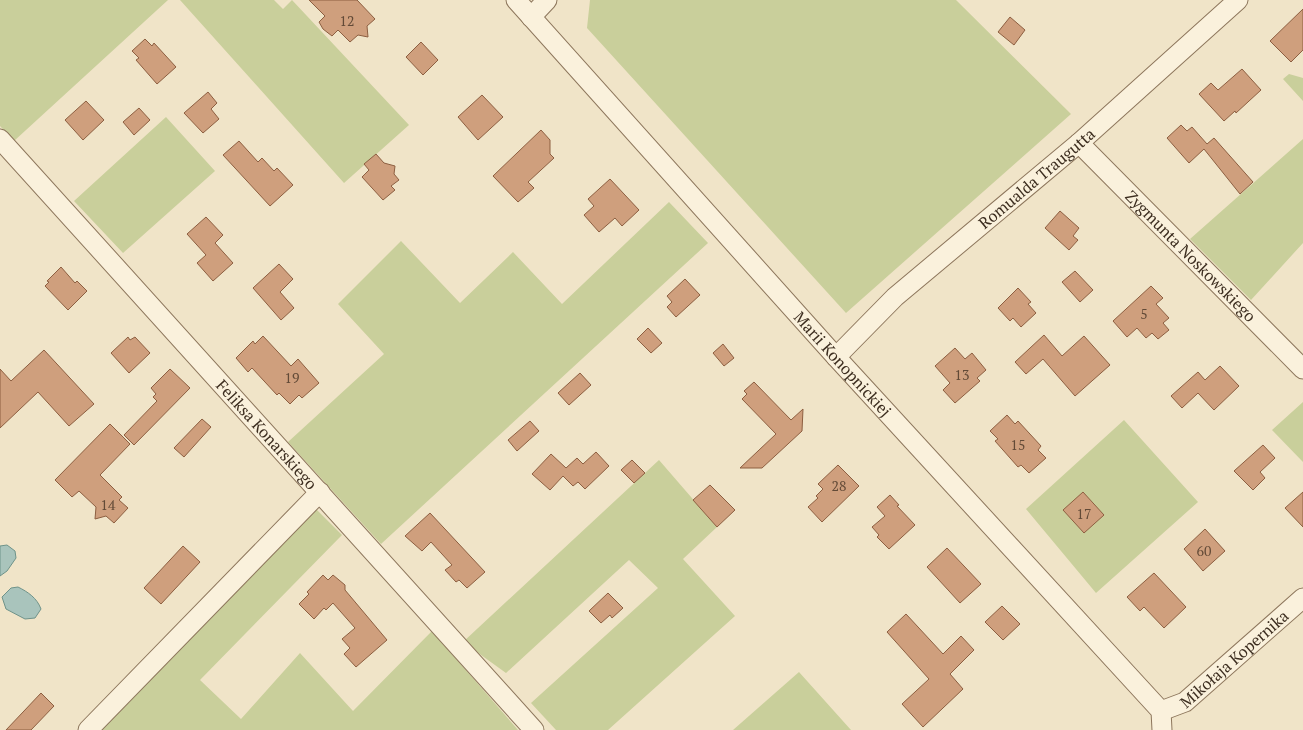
<svg xmlns="http://www.w3.org/2000/svg" width="1303" height="730" viewBox="0 0 1303 730" font-family="'PT Serif',serif">
<style>
.green{fill:#c9cf9b}
.water{fill:#a9c4bc;stroke:#6f938a}
.building{fill:#cf9f7d;stroke:#8d5f41}
.lines{fill:none;stroke-linecap:round;stroke-linejoin:round}
.street-casing{stroke:#8d765c;stroke-width:21}
.street{stroke:#faf1dc;stroke-width:19}
.labels{text-anchor:middle;dominant-baseline:central;stroke-width:4;stroke-linejoin:round;paint-order:stroke}
.number-label{font-size:14px;fill:#624a37}
.street-label{font-size:16px;fill:#3d2e20;stroke:#f7eed8}
</style>
<rect width="100%" height="100%" fill="#f0e4c8"/>
<path class="green" d="M 0,0 L 168,0 L 14,141 L 0,126 Z
M 180,0 L 274,0 L 283,9 L 292,0 L 409,125 L 344,183 Z
M 590,0 L 956,0 L 1071,114 L 846,313 L 587,28 Z
M 1289,74 L 1303,78 L 1303,101 L 1283,79 Z
M 166,117 L 215,171 L 123,253 L 74,201 Z
M 1303,139 L 1303,243 L 1251,300 L 1190,239 Z
M 669,202 L 708,243 L 381,544 L 288,442 L 384,354 L 338,304 L 401,241 L 460,303 L 513,252 L 562,304 Z
M 1303,402 L 1303,462 L 1272,430 Z
M 1124,420 L 1198,502 L 1096,593 L 1026,509 Z
M 659,460 L 717,527 L 683,559 L 735,616 L 608,730 L 556,730 L 531,703 L 658,588 L 629,560 L 506,673 L 463,642 Z
M 316,509 L 342,535 L 200,680 L 241,719 L 300,653 L 353,711 L 432,631 L 518,730 L 98,730 Z
M 799,672 L 851,730 L 733,730 Z"/>
<path class="water" d="M 7,545 L 15,551 L 16,558 L 7,571 L 0,576 L 0,546 Z
M 18,587 C 28,592 37,598 41,609 L 35,618 L 25,619 L 6,609 L 2,597 L 11,588 Z"/>
<path class="building" d="M 309,0 L 357,0 L 375,19 L 367,26 L 368,37 L 358,35 L 350,42 L 338,30 L 332,36 L 323,29 L 319,22 L 325,16 Z
M 1303,9 L 1303,50 L 1291,62 L 1270,41 Z
M 1010,17 L 1025,30 L 1014,45 L 998,32 Z
M 145,39 L 152,46 L 154,43 L 176,67 L 157,84 L 136,60 L 139,58 L 132,51 Z
M 421,42 L 438,60 L 423,75 L 406,57 Z
M 1242,69 L 1261,90 L 1236,113 L 1235,111 L 1224,121 L 1199,94 L 1211,83 L 1218,90 Z
M 208,92 L 217,103 L 211,109 L 219,119 L 203,133 L 184,113 Z
M 482,95 L 503,117 L 478,140 L 458,117 Z
M 86,101 L 104,120 L 83,140 L 65,120 Z
M 139,108 L 150,120 L 134,135 L 123,122 Z
M 1181,125 L 1187,131 L 1192,127 L 1207,144 L 1214,138 L 1253,182 L 1240,194 L 1204,149 L 1189,163 L 1167,138 Z
M 541,130 L 550,140 L 550,154 L 554,158 L 528,182 L 534,188 L 518,202 L 493,176 Z
M 239,141 L 258,162 L 262,158 L 274,171 L 277,168 L 293,185 L 270,206 L 223,155 Z
M 376,154 L 384,163 L 395,166 L 394,174 L 399,180 L 391,186 L 395,190 L 383,200 L 362,177 L 369,170 L 364,164 Z
M 610,179 L 639,210 L 622,226 L 615,218 L 599,232 L 584,215 L 594,206 L 588,199 Z
M 1060,211 L 1079,228 L 1073,236 L 1078,240 L 1069,250 L 1045,228 Z
M 206,217 L 223,235 L 215,243 L 233,263 L 213,281 L 197,263 L 206,255 L 187,234 Z
M 279,264 L 293,279 L 280,292 L 294,308 L 281,320 L 253,288 Z
M 61,267 L 75,283 L 77,281 L 87,291 L 68,310 L 45,286 L 49,282 L 47,281 Z
M 1075,271 L 1093,290 L 1080,302 L 1062,282 Z
M 685,279 L 700,295 L 676,317 L 667,307 L 672,302 L 667,296 Z
M 1151,286 L 1163,298 L 1156,304 L 1169,318 L 1163,323 L 1169,330 L 1158,339 L 1152,333 L 1146,338 L 1137,328 L 1127,337 L 1113,321 Z
M 1018,288 L 1031,302 L 1028,304 L 1036,313 L 1021,327 L 1013,318 L 1010,321 L 998,308 Z
M 648,328 L 662,343 L 651,353 L 637,339 Z
M 1044,335 L 1062,356 L 1084,336 L 1110,365 L 1075,396 L 1043,359 L 1026,374 L 1015,362 Z
M 263,336 L 291,366 L 298,359 L 319,383 L 302,398 L 299,395 L 290,404 L 279,393 L 277,395 L 252,368 L 248,372 L 236,358 L 253,341 L 255,344 Z
M 128,337 L 130,340 L 135,337 L 150,353 L 129,373 L 111,353 Z
M 723,344 L 734,358 L 724,366 L 713,353 Z
M 955,348 L 965,359 L 972,353 L 986,370 L 977,378 L 980,381 L 955,403 L 943,390 L 950,383 L 935,366 Z
M 44,350 L 94,404 L 69,426 L 38,392 L 0,428 L 0,369 L 11,381 Z
M 1220,366 L 1239,386 L 1214,410 L 1198,393 L 1182,408 L 1171,396 L 1198,372 L 1205,380 Z
M 170,369 L 190,388 L 134,445 L 124,435 L 157,401 L 153,397 L 156,394 L 151,388 Z
M 580,373 L 591,385 L 569,405 L 558,393 Z
M 754,382 L 791,420 L 803,409 L 802,431 L 762,468 L 740,468 L 776,434 L 742,399 L 747,394 L 744,391 Z
M 1007,415 L 1015,424 L 1018,421 L 1041,446 L 1038,450 L 1046,458 L 1029,473 L 1021,465 L 1018,467 L 995,441 L 998,439 L 990,431 Z
M 202,419 L 211,427 L 184,457 L 174,448 Z
M 530,421 L 539,431 L 517,451 L 508,440 Z
M 110,424 L 130,444 L 100,475 L 122,497 L 119,500 L 128,508 L 114,523 L 106,516 L 95,519 L 96,507 L 79,491 L 72,497 L 55,480 Z
M 1263,445 L 1275,458 L 1260,472 L 1265,478 L 1253,490 L 1234,471 Z
M 596,452 L 609,466 L 585,489 L 578,482 L 573,486 L 563,476 L 550,490 L 532,474 L 551,454 L 566,468 L 577,458 L 583,464 Z
M 632,460 L 645,473 L 634,483 L 621,470 Z
M 838,465 L 859,486 L 822,522 L 808,507 L 818,498 L 816,496 L 823,489 L 818,484 Z
M 710,485 L 735,510 L 717,527 L 693,500 Z
M 1083,492 L 1104,515 L 1084,533 L 1063,510 Z
M 1303,492 L 1303,527 L 1285,508 Z
M 890,495 L 899,505 L 897,506 L 915,525 L 889,549 L 877,537 L 879,535 L 872,527 L 885,516 L 877,507 Z
M 430,513 L 485,572 L 467,588 L 459,580 L 456,582 L 445,570 L 452,565 L 431,542 L 422,551 L 405,536 Z
M 1205,529 L 1225,551 L 1203,571 L 1184,549 Z
M 183,546 L 200,562 L 161,604 L 144,588 Z
M 947,548 L 981,584 L 960,603 L 927,567 Z
M 1154,573 L 1186,607 L 1164,628 L 1144,607 L 1140,611 L 1127,597 Z
M 323,575 L 328,580 L 333,575 L 345,585 L 345,590 L 387,640 L 356,667 L 344,654 L 350,648 L 342,639 L 355,628 L 333,603 L 326,610 L 324,608 L 314,619 L 299,604 L 309,594 L 307,592 Z
M 608,593 L 623,608 L 612,618 L 610,615 L 601,623 L 589,611 Z
M 1002,606 L 1020,624 L 1003,640 L 985,622 Z
M 906,614 L 943,654 L 961,636 L 974,650 L 950,674 L 963,689 L 923,727 L 902,704 L 929,679 L 887,632 Z
M 41,693 L 54,706 L 31,730 L 6,730 Z"/>
<g class="lines">
<g class="street-casing">
<g id="street">
<path id="s1" d="M 516,0 L 836,357 L 1161,711 L 1162,730"/>
<path d="M 531,17 L 547,0"/>
<path id="s2" d="M 0,139 L 534,730"/>
<path id="s3" d="M 1079,143 L 1303,369"/>
<path id="s4" d="M 836,357 L 895,297 L 1079,143 L 1238,0"/>
<path id="s5" d="M 1161,711 L 1185,702 L 1303,598"/>
<path d="M 88,730 L 320,492"/>
</g>
</g>
<use href="#street" class="street"/>
</g>
<g class="labels">
<g class="number-label">
<text x="347" y="20">12</text>
<text x="1144" y="313">5</text>
<text x="962" y="374">13</text>
<text x="292" y="377">19</text>
<text x="1018" y="444">15</text>
<text x="839" y="485">28</text>
<text x="108" y="504">14</text>
<text x="1084" y="513">17</text>
<text x="1204" y="550">60</text>
</g>
<g class="street-label">
<text stroke="none"><textPath href="#s4" startOffset="269">Romualda Traugutta</textPath></text>
<text stroke="none"><textPath href="#s3" startOffset="159">Zygmunta Noskowskiego</textPath></text>
<text stroke="none"><textPath href="#s1" startOffset="489">Marii Konopnickiej</textPath></text>
<text stroke="none"><textPath href="#s2" startOffset="398">Feliksa Konarskiego</textPath></text>
<text stroke="none"><textPath href="#s5" startOffset="91">Mikołaja Kopernika</textPath></text>
</g>
</g>
</svg>
